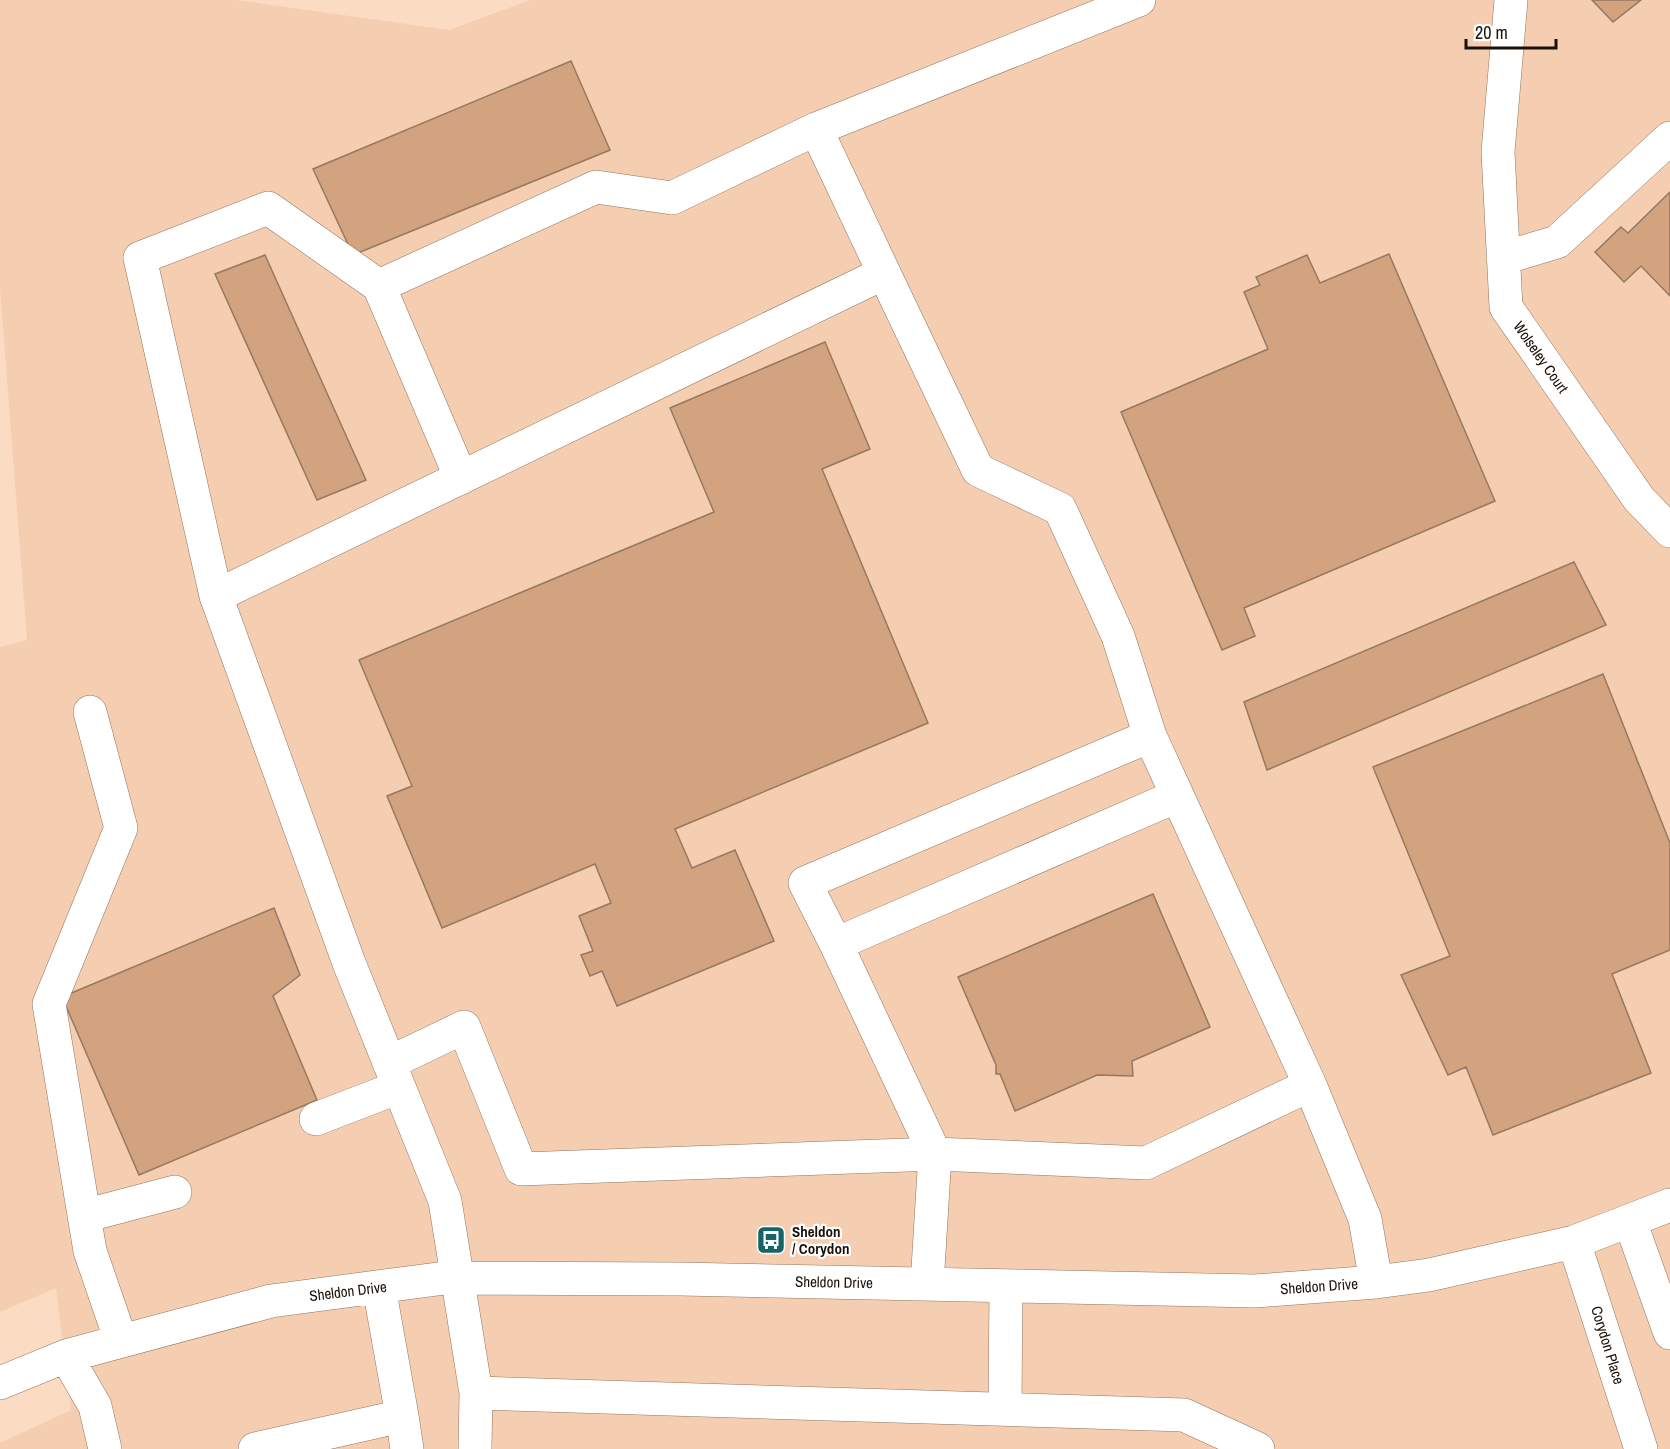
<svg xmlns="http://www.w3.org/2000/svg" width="1670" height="1449" viewBox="0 0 1670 1449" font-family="'Archivo Narrow',sans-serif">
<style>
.built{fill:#f5ceb1}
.building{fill:#d3a37f;stroke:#957862;stroke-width:1.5}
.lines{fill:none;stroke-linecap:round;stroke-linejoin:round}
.minor-casing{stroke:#91745e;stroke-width:34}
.minor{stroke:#fff;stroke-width:33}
.labels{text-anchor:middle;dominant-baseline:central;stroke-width:4.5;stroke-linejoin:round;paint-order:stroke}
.street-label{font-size:15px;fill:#1a1007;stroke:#fff}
.poi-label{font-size:15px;font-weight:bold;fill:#1a1007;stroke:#fff;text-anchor:start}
</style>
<rect width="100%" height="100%" fill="#fcdbc3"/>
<path class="built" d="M 0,0 L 236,0 L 449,30 L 530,0 L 1670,0 L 1670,1449 L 0,1449 L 0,1443 L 71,1410 L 56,1288 L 0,1312 L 0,647 L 27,640 L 0,288 Z"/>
<path class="building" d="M 1592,0 L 1641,0 L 1613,22 Z
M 571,61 L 610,150 L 353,255 L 313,169 Z
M 1670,192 L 1670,296 L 1641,266 L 1624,282 L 1595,252 L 1621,227 L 1628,233 Z
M 1389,254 L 1495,501 L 1244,608 L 1255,636 L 1222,650 L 1121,412 L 1268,349 L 1244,292 L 1260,285 L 1256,277 L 1307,255 L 1320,283 Z
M 265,255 L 366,480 L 317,500 L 215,274 Z
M 825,342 L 870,449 L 822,469 L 928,723 L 675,829 L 692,868 L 735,850 L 774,941 L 617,1006 L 602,971 L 590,976 L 581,955 L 593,951 L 579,916 L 611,903 L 595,864 L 442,928 L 387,796 L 412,786 L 359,660 L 714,512 L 670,408 Z
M 1574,562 L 1606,625 L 1267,770 L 1244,702 Z
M 1603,674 L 1670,843 L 1670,950 L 1612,974 L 1651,1073 L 1493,1135 L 1466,1067 L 1448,1075 L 1401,975 L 1450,956 L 1373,767 Z
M 1153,894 L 1210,1027 L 1132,1061 L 1133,1076 L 1097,1075 L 1015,1111 L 1000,1074 L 996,1074 L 996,1065 L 958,977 Z
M 274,908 L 300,975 L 273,996 L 317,1100 L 139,1175 L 62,997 Z"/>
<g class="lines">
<g class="minor-casing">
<path id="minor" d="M 1139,0 L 816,129 L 884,273 L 216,596 L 349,963 L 445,1201 L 476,1393 L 1184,1415 L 1258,1449
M 1511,0 L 1498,152 L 1506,307 L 1639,499 L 1670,531
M 1503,258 L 1557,242 L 1670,138
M 884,273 L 978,470 L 1060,509 L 1118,636 L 1150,736 L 1310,1085 L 1365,1219 L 1376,1282
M 379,286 L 596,187 L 672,198 L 816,129
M 216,596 L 140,258 L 268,208 L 379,286 L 461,478
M 90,712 L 121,828 L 49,1004 L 90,1251 L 121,1341
M 1150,736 L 805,883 L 836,944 L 1177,796
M 836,944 L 935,1154 L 927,1285
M 389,1063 L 464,1027 L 521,1169 L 935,1154 L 1146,1163 L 1310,1085
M 316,1119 L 399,1087
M 84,1216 L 175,1192
M 1630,1221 L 1670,1333
M 1574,1242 L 1641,1449
M 66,1356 L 95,1406 L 105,1449
M 0,1383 L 66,1356 L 271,1301 L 445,1278 L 680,1279 L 1255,1291 L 1376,1282 L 1429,1275 L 1574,1242 L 1670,1205
M 1005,1409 L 1006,1286
M 402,1416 L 407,1449
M 255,1449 L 402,1416 L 379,1287
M 475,1449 L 476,1393"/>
</g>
<use href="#minor" class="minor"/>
</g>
<defs>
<g id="bus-square" transform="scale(1.5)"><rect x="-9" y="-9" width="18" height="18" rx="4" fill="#156468" stroke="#fff"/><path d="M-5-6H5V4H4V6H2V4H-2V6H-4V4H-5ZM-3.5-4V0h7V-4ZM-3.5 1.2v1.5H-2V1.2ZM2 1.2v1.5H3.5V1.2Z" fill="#fff"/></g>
</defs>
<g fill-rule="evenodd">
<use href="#bus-square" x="771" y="1240"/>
</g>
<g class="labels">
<g class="street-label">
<text transform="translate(1541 357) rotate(55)">Wolseley Court</text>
<text transform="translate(834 1282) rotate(1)">Sheldon Drive</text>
<text transform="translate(1319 1286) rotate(-4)">Sheldon Drive</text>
<text transform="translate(348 1291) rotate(-7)">Sheldon Drive</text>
<text transform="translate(1608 1345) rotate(73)">Corydon Place</text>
</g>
<g class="poi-label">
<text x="792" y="1231">Sheldon<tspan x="792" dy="17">/ Corydon</tspan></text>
</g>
</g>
<path d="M1466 39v9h90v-9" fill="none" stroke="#1a1007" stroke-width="3"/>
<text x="1475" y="39" font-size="18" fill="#1a1007" stroke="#ffffff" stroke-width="4.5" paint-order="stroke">20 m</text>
</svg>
